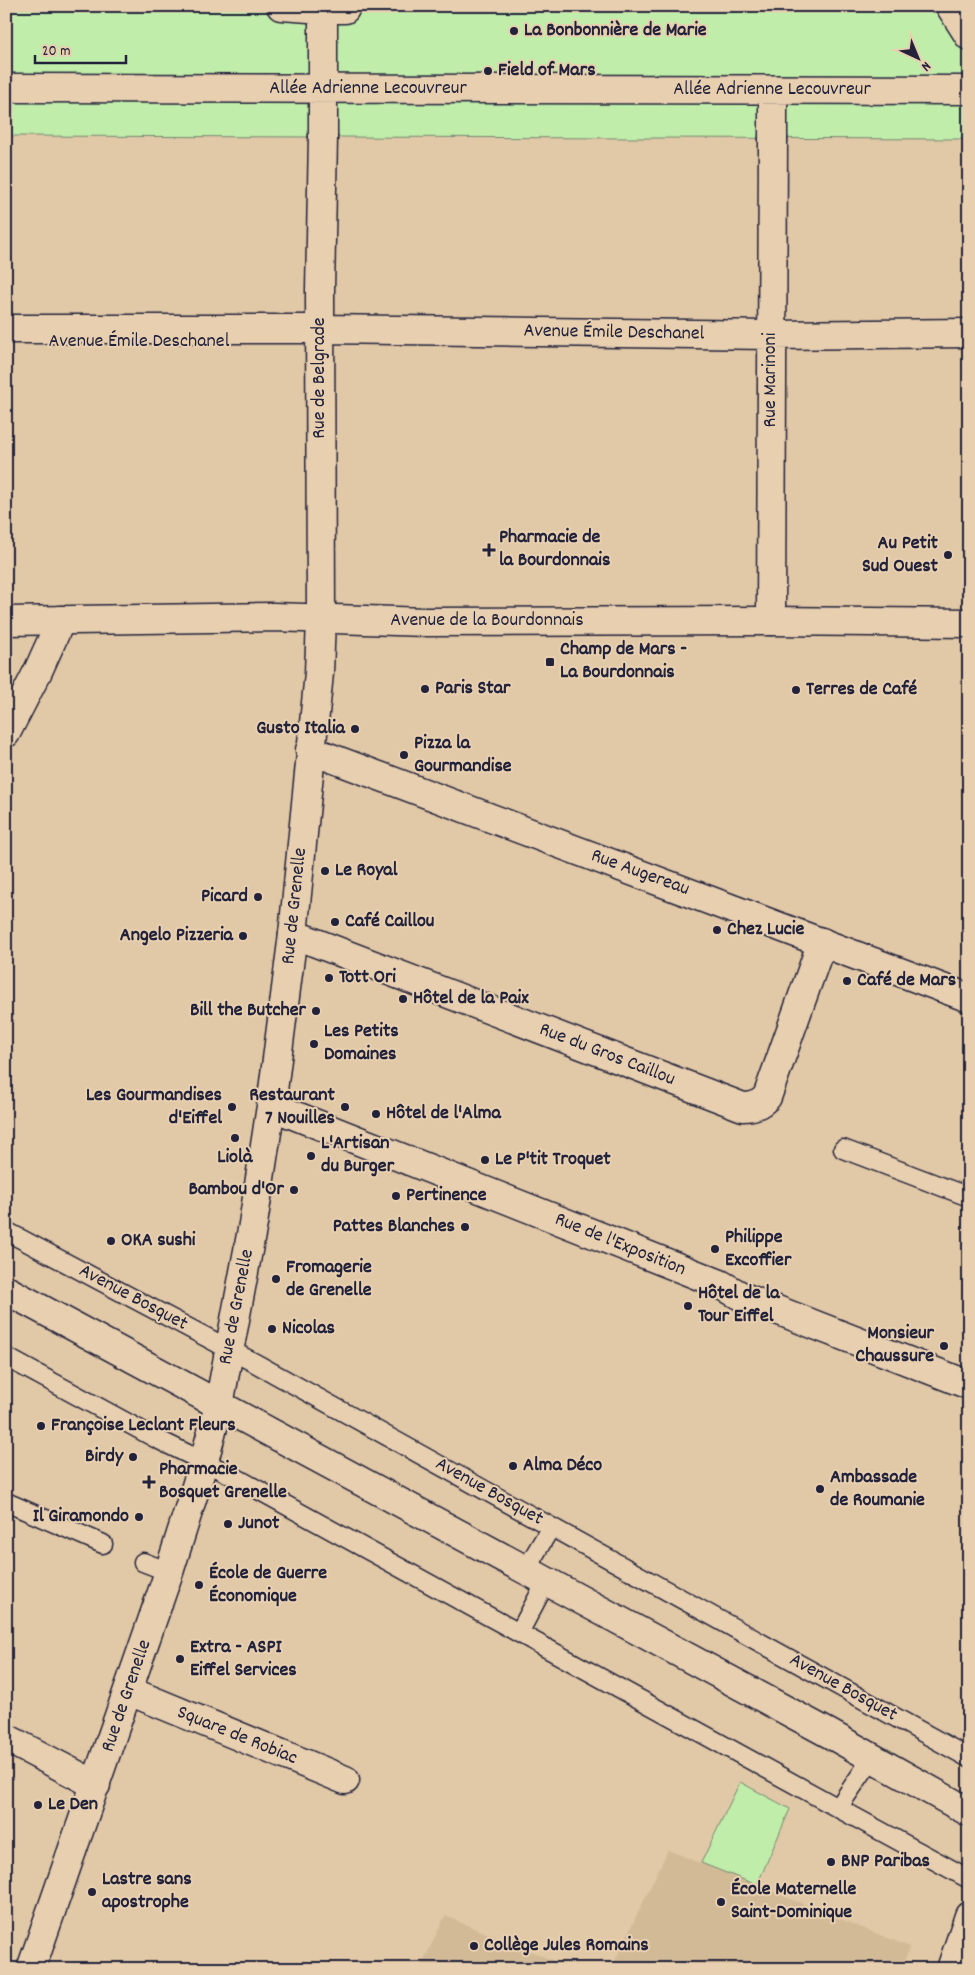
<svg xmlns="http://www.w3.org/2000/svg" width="975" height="1975" viewBox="0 0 975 1975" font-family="Dekko,sans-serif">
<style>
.built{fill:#d2ba97}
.green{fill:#c1edaa;stroke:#728872}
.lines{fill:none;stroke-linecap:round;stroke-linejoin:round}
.service-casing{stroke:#22223b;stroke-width:21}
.pedestrian-casing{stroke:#22223b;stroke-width:31}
.minor-casing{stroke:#22223b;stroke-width:31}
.primary-casing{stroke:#22223b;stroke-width:31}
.service{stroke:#e7cfb0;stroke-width:18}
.pedestrian{stroke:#e7cfb0;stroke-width:28}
.minor{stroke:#e7cfb0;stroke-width:28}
.primary{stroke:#e7cfb0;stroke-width:28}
.poi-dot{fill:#22223b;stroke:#e7cfb0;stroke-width:2}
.labels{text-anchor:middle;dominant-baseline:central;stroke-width:4;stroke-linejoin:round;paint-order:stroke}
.poi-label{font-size:20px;font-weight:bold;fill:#22223b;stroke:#e7cfb0;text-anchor:start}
.street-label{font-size:20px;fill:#22223b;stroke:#e7cfb0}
</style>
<rect width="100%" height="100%" fill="#e1c8a6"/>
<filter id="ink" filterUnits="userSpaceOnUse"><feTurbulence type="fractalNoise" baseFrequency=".02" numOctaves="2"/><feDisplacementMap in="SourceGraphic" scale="10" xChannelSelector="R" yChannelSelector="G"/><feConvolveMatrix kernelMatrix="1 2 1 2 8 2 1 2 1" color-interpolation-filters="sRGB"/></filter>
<g filter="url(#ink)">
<path class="built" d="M 668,1850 L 910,1947 L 901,1969 L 611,1969 Z
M 445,1916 L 573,1969 L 420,1969 Z"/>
<path class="green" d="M 6,6 L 969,6 L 969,139 L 6,136 Z
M 740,1782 L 790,1809 L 757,1885 L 701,1863 Z"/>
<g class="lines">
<g class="service-casing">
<path id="service" d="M 843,1149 L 969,1197
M 6,1231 L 255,1363 L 969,1758
M 6,1357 L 157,1439 L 231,1475 L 838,1808 L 872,1758
M 6,1502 L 103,1544
M 143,1562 L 169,1572
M 525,1571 L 551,1527
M 519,1633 L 546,1582
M 838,1808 L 969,1879"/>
</g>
<g class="pedestrian-casing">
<path id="pedestrian" d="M 281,6 L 323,9
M 950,6 L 969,36
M 6,88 L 969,90
M 323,137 L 323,9 L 345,9 L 345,6
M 773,139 L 773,90
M 293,934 L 743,1107 C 754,1107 760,1104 767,1097 L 822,942"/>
</g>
<g class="minor-casing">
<path id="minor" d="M 6,329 L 320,329 L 771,335 L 969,333
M 771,621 L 773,139
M 6,733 L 38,671 L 61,620
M 310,750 L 969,998
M 271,1106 L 720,1284 L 741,1296 L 969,1385
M 129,1691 L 345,1780
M 6,1738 L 96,1785
M 31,1969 L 169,1572 L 204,1461 L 219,1405 L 253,1224 L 271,1106 L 293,934 L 319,673 L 321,619 L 320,290 L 323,137
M 951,1969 L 969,1916"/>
</g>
<g class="primary-casing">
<path id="primary" d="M 6,621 L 273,617 L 426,622 L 771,621 L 969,623
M 6,1290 L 830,1734 L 969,1812"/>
</g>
<use href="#service" class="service"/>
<use href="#pedestrian" class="pedestrian"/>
<use href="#minor" class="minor"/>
<use href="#primary" class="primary"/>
</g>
</g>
<g class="poi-dot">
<circle cx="514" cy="31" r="5"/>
<circle cx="488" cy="71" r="5"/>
<path d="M486.5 542.5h5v5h5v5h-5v5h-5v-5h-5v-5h5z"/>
<circle cx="948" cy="555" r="5"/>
<rect x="545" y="657" width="10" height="10" rx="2.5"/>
<circle cx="425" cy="689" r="5"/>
<circle cx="796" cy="690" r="5"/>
<circle cx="355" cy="729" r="5"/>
<circle cx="404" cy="755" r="5"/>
<circle cx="325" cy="871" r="5"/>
<circle cx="258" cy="897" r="5"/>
<circle cx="335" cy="922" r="5"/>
<circle cx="717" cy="930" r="5"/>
<circle cx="243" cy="936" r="5"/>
<circle cx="329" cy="978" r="5"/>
<circle cx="847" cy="981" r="5"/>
<circle cx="403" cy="999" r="5"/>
<circle cx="316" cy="1011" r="5"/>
<circle cx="314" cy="1044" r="5"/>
<circle cx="232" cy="1107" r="5"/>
<circle cx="345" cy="1107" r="5"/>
<circle cx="376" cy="1114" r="5"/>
<circle cx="235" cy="1138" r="5"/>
<circle cx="311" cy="1156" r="5"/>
<circle cx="485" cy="1160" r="5"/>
<circle cx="294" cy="1190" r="5"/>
<circle cx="396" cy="1196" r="5"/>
<circle cx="465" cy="1227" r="5"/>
<circle cx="111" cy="1241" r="5"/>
<circle cx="715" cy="1249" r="5"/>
<circle cx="276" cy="1279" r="5"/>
<circle cx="688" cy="1306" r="5"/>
<circle cx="272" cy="1329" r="5"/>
<circle cx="944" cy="1346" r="5"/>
<circle cx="41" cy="1426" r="5"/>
<circle cx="133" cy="1457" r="5"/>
<circle cx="513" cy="1466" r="5"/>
<path d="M146.5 1474.5h5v5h5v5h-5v5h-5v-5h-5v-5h5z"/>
<circle cx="820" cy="1489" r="5"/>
<circle cx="139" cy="1517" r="5"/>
<circle cx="228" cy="1524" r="5"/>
<circle cx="199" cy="1585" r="5"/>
<circle cx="180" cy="1659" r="5"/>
<circle cx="38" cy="1805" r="5"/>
<circle cx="831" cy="1862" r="5"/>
<circle cx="92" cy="1892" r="5"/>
<circle cx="721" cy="1902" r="5"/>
<circle cx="474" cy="1946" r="5"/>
</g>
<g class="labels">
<g class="poi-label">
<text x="524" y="31">La Bonbonnière de Marie</text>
<text x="498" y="71">Field of Mars</text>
<text x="499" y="538">Pharmacie de<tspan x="499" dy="23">la Bourdonnais</tspan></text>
<text x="938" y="544" text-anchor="end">Au Petit<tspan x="938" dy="23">Sud Ouest</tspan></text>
<text x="560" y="650">Champ de Mars -<tspan x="560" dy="23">La Bourdonnais</tspan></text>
<text x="435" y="689">Paris Star</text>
<text x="806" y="690">Terres de Café</text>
<text x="345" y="729" text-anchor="end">Gusto Italia</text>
<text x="414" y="744">Pizza la<tspan x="414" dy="23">Gourmandise</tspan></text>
<text x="335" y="871">Le Royal</text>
<text x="248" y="897" text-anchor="end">Picard</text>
<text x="345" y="922">Café Caillou</text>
<text x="727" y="930">Chez Lucie</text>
<text x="233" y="936" text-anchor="end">Angelo Pizzeria</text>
<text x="339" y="978">Tott Ori</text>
<text x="857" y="981">Café de Mars</text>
<text x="413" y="999">Hôtel de la Paix</text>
<text x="306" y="1011" text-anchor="end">Bill the Butcher</text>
<text x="324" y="1032">Les Petits<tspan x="324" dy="23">Domaines</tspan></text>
<text x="222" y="1096" text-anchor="end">Les Gourmandises<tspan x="222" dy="23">d'Eiffel</tspan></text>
<text x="335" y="1096" text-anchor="end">Restaurant<tspan x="335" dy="23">7 Nouilles</tspan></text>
<text x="386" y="1114">Hôtel de l'Alma</text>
<text x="321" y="1144">L'Artisan<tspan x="321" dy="23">du Burger</tspan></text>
<text x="235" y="1158" text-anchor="middle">Liolà</text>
<text x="495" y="1160">Le P'tit Troquet</text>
<text x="284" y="1190" text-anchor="end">Bambou d'Or</text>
<text x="406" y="1196">Pertinence</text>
<text x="455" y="1227" text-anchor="end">Pattes Blanches</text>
<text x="725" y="1238">Philippe<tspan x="725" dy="23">Excoffier</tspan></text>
<text x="121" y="1241">OKA sushi</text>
<text x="286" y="1268">Fromagerie<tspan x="286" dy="23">de Grenelle</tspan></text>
<text x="698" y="1294">Hôtel de la<tspan x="698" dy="23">Tour Eiffel</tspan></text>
<text x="282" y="1329">Nicolas</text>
<text x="934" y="1334" text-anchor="end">Monsieur<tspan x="934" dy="23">Chaussure</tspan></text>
<text x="51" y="1426">Françoise Leclant Fleurs</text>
<text x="123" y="1457" text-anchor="end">Birdy</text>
<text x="523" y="1466">Alma Déco</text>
<text x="159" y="1470">Pharmacie<tspan x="159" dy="23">Bosquet Grenelle</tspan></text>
<text x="830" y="1478">Ambassade<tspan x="830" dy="23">de Roumanie</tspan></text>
<text x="129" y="1517" text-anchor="end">Il Giramondo</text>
<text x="238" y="1524">Junot</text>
<text x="209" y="1574">École de Guerre<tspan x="209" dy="23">Économique</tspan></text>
<text x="190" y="1648">Extra - ASPI<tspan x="190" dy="23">Eiffel Services</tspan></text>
<text x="48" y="1805">Le Den</text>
<text x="841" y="1862">BNP Paribas</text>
<text x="102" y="1880">Lastre sans<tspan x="102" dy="23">apostrophe</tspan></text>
<text x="731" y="1890">École Maternelle<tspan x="731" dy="23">Saint-Dominique</tspan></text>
<text x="484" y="1946">Collège Jules Romains</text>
</g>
<g class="street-label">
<text x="368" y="89">Allée Adrienne Lecouvreur</text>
<text x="772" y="90">Allée Adrienne Lecouvreur</text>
<text transform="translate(614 333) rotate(1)">Avenue Émile Deschanel</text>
<text x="139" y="342">Avenue Émile Deschanel</text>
<text transform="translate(320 378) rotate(-90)">Rue de Belgrade</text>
<text transform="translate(771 380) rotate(-90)">Rue Marinoni</text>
<text x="487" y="621">Avenue de la Bourdonnais</text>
<text transform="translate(640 873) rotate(20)">Rue Augereau</text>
<text transform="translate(295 906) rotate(-84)">Rue de Grenelle</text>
<text transform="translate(607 1055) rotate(21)">Rue du Gros Caillou</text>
<text transform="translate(620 1245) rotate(22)">Rue de l'Exposition</text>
<text transform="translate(133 1298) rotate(28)">Avenue Bosquet</text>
<text transform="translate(237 1307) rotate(-79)">Rue de Grenelle</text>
<text transform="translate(489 1492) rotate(29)">Avenue Bosquet</text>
<text transform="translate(843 1688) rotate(29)">Avenue Bosquet</text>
<text transform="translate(127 1696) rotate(-71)">Rue de Grenelle</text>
<text transform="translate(237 1736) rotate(22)">Square de Robiac</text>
</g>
</g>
<rect width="975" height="1975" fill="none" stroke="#e7cfb0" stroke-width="25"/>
<rect x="12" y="12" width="950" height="1950" fill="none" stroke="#22223b" stroke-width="2" filter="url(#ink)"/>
<g transform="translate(918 58) rotate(136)" stroke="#e7cfb0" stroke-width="4" paint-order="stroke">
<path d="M0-4L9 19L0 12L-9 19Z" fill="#22223b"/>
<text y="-8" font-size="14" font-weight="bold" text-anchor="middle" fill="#22223b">N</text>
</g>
<path d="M35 55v8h91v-8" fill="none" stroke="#22223b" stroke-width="2.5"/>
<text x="42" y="55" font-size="15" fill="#22223b" stroke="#e7cfb0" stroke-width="4" paint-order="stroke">20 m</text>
</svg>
